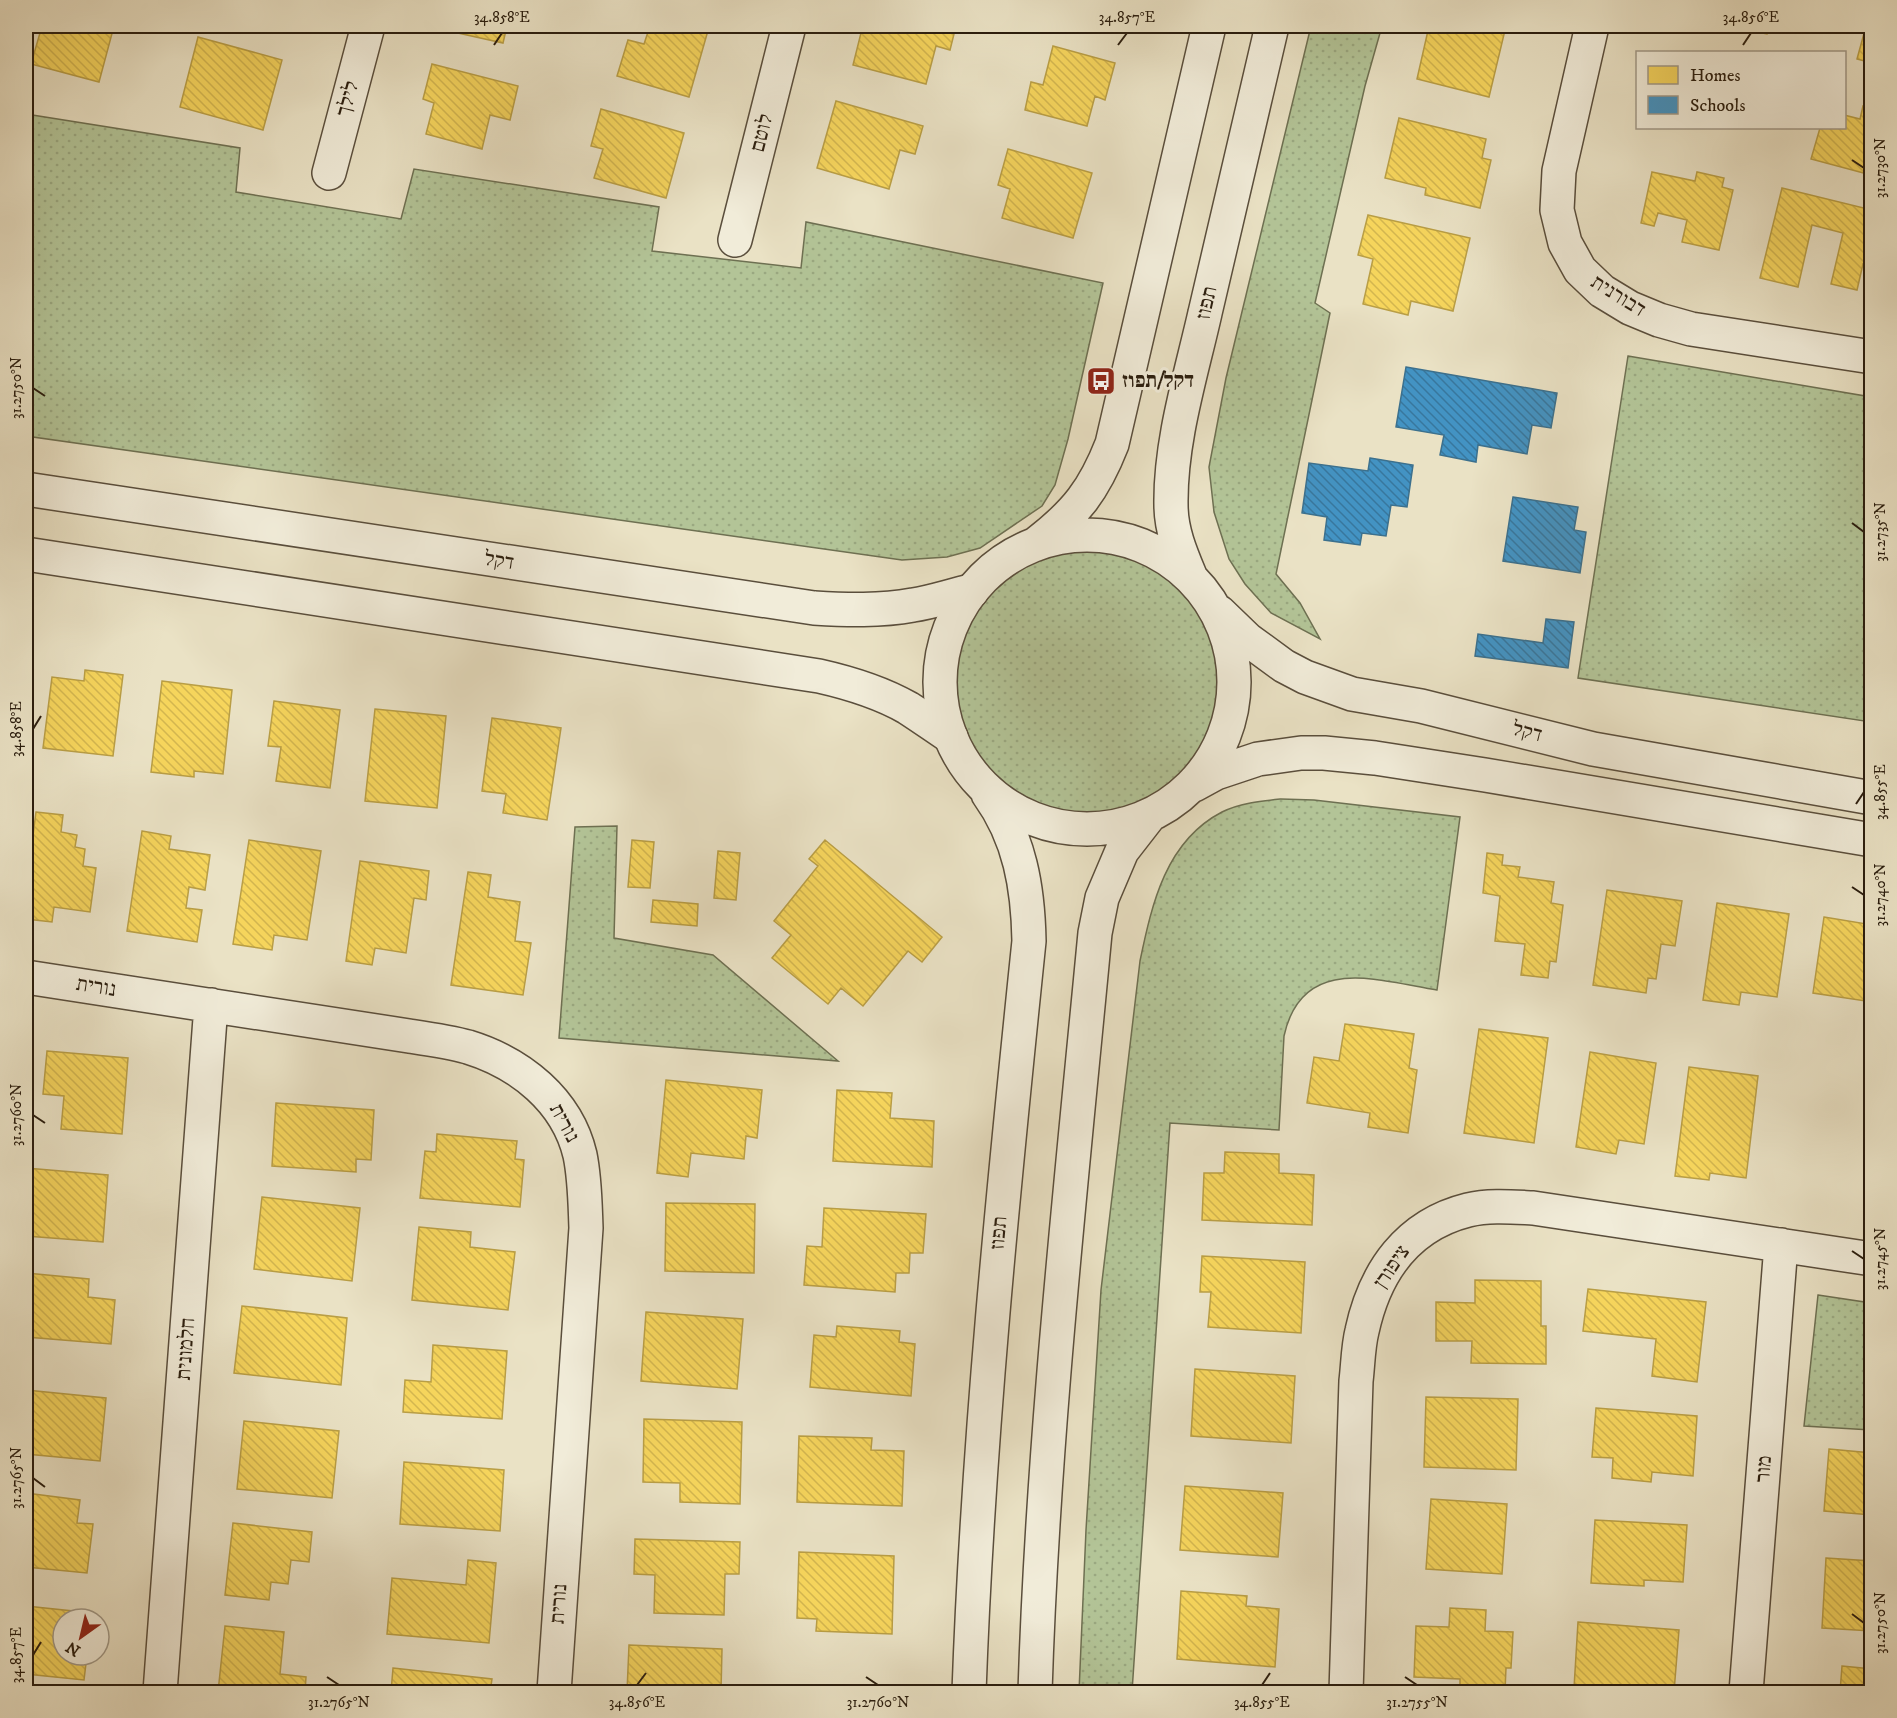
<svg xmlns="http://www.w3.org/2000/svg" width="1897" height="1718" viewBox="0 0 1897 1718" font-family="'IM FELL DW Pica','Frank Ruhl Libre',serif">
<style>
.park{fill:url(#park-dots);stroke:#6e7052;stroke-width:1.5}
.homes{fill:url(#homes-back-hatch);stroke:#b99e45;stroke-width:1.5}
.schools{fill:url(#schools-back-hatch);stroke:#3c708d;stroke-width:1.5}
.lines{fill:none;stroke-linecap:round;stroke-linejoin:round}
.minor-casing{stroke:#5a4e3c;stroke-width:36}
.tertiary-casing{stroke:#5a4e3c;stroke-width:36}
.minor{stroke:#f1ecd9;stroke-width:33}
.tertiary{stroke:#f1ecd9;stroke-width:33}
.ticks{fill:none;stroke:#2a1d0e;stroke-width:2}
.labels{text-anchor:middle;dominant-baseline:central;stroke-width:6;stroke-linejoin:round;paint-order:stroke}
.street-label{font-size:21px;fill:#2a1d0e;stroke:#f1ecd9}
.poi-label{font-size:21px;font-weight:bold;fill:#2a1d0e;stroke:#f1ecd9;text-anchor:start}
.neatline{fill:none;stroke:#2a1d0e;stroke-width:2}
.ticks-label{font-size:15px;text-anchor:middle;fill:#2a1d0e}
</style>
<defs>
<pattern id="park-dots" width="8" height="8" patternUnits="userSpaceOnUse" patternTransform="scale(1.5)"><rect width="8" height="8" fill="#b3c497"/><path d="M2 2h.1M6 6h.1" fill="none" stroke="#9aa881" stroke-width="1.8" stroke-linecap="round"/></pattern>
<pattern id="homes-back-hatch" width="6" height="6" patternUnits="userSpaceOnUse" patternTransform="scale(1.5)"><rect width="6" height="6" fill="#f6d55c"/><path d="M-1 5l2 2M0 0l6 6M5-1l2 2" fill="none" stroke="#d3b64f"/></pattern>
<pattern id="schools-back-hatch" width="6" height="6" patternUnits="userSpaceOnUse" patternTransform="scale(1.5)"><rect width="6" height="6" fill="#4393c3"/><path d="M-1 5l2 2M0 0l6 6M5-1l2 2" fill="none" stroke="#38779d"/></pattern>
</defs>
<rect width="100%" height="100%" fill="#eae2c5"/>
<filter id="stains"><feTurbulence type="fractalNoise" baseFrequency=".00333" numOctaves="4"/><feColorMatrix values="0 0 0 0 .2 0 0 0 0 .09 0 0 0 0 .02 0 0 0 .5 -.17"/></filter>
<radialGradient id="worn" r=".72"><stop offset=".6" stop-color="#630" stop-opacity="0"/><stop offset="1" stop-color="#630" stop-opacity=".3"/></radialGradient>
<path class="park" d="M 1311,26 L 1382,26 L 1365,86 L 1315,303 L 1330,313 L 1276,574 L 1300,603 L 1320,639 L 1271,613 L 1245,584 L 1229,559 L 1214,512 L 1209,467 L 1226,378 Z
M 26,114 L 240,148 L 236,192 L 401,219 L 414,169 L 659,207 L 652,251 L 801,268 L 806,222 L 1103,283 L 1068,439 L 1055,485 L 1042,506 L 980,548 L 947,557 L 902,560 L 26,436 Z
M 1628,356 L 1871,397 L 1871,722 L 1578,678 Z
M952 682a135 135 0 1 1 270 0a135 135 0 1 1-270 0Z
M 1281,799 L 1314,800 L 1460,817 L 1437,990 C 1377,980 1302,954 1284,1036 L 1279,1130 L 1170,1123 L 1132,1692 L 1079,1692 L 1086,1530 L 1101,1290 L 1140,961 C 1152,903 1166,841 1222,812 C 1240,803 1261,801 1281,799 Z
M 617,826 L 614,938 L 713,955 L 838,1061 L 559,1038 L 575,827 Z
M 1818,1295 L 1871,1303 L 1871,1430 L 1804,1426 Z"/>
<path class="homes" d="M 42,26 L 114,26 L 99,82 L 31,64 Z
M 435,26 L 507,26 L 503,43 L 435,28 Z
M 650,26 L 709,27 L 689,97 L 617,76 L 628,40 L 644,44 Z
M 855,26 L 956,26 L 950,50 L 936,46 L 926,84 L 853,65 L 861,33 L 853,32 Z
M 1429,26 L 1506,26 L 1489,97 L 1417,79 Z
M 1725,26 L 1769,26 L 1767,34 Z
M 1866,26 L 1872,26 L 1872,63 L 1857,59 Z
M 198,37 L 282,60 L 263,130 L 180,107 Z
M 1053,46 L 1115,63 L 1105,100 L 1095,96 L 1087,126 L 1025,110 L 1031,82 L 1043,85 Z
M 432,64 L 518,86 L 510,120 L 490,115 L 482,149 L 426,134 L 434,103 L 423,99 Z
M 836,101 L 923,126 L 915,154 L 900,150 L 889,189 L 817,168 Z
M 1863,106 L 1872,109 L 1871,175 L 1811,159 L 1820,128 L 1844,128 L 1844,115 L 1860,119 Z
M 601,109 L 684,133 L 666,198 L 594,178 L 603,149 L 591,146 Z
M 1399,118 L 1486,139 L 1482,158 L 1491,160 L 1480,208 L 1425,195 L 1426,188 L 1385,178 Z
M 1008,149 L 1092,173 L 1073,238 L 1002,218 L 1010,189 L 998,185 Z
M 1652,172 L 1695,181 L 1697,172 L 1724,178 L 1722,187 L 1733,190 L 1719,250 L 1682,242 L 1687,220 L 1658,213 L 1654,226 L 1641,223 Z
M 1782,188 L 1872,210 L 1872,266 L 1863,264 L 1857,290 L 1831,284 L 1843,233 L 1812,225 L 1798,287 L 1760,278 Z
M 1368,215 L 1470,238 L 1453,311 L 1411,301 L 1408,315 L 1363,304 L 1373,259 L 1358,255 Z
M 85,670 L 123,675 L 113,756 L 43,748 L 52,677 L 84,681 Z
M 162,681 L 232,690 L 223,774 L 194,771 L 194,777 L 151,772 Z
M 274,701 L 340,710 L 330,788 L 276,781 L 281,747 L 268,746 Z
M 375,709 L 446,716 L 437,808 L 365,801 Z
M 492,718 L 561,728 L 547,820 L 503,813 L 506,794 L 482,791 Z
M 36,812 L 63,815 L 61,832 L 77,835 L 75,847 L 85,849 L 83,866 L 96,868 L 90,912 L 54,907 L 52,922 L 26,919 L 26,889 Z
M 142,831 L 171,836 L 169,849 L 210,855 L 205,890 L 189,887 L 186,908 L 202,910 L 197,942 L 127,931 Z
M 249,840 L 321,851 L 307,940 L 274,935 L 272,950 L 233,944 Z
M 632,840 L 654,842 L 650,888 L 628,887 Z
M 825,840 L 942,937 L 922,962 L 908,951 L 863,1006 L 841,988 L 828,1004 L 772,958 L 791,935 L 774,921 L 818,866 L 809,859 Z
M 718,851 L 740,853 L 736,900 L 714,898 Z
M 1487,853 L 1503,855 L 1502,865 L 1520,867 L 1518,877 L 1554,882 L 1551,903 L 1563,905 L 1556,962 L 1550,961 L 1548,978 L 1521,975 L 1525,944 L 1495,941 L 1500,896 L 1483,893 Z
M 360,861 L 429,871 L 426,900 L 414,898 L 406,953 L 375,948 L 372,965 L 346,961 Z
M 468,872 L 491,875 L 488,897 L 520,902 L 515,941 L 531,943 L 523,995 L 451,985 Z
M 1607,890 L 1682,901 L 1675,946 L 1661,944 L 1656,979 L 1648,978 L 1646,993 L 1593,985 Z
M 653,900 L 698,904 L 697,926 L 651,922 Z
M 1717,903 L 1789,914 L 1777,997 L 1741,992 L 1739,1005 L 1703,1000 Z
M 1824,917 L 1867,924 L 1865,941 L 1872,942 L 1872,1002 L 1813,993 Z
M 1345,1024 L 1414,1034 L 1409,1068 L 1417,1070 L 1408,1133 L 1368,1127 L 1370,1113 L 1307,1103 L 1314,1057 L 1339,1061 Z
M 1479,1029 L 1548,1038 L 1534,1143 L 1464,1133 Z
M 47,1051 L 128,1058 L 122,1134 L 61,1129 L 64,1096 L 43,1094 Z
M 1590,1052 L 1656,1063 L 1644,1144 L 1619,1140 L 1616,1154 L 1576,1147 Z
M 1689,1067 L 1758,1076 L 1746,1178 L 1710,1173 L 1709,1180 L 1675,1176 Z
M 666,1080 L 762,1090 L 757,1138 L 746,1136 L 744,1159 L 691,1153 L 688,1177 L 657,1173 Z
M 837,1090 L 892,1093 L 890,1118 L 934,1121 L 932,1167 L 833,1161 Z
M 276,1103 L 374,1110 L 371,1160 L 356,1159 L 356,1172 L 272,1166 Z
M 437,1134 L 517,1141 L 515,1159 L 524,1160 L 520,1207 L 420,1198 L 425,1151 L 436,1152 Z
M 1225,1152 L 1279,1154 L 1279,1173 L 1314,1175 L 1312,1225 L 1202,1220 L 1204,1173 L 1224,1173 Z
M 26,1168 L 108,1175 L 103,1242 L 26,1236 Z
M 262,1197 L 360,1208 L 352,1281 L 254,1269 Z
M 666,1203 L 755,1204 L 754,1273 L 665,1271 Z
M 824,1208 L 926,1214 L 923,1253 L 910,1253 L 909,1273 L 896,1273 L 895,1292 L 804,1285 L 807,1246 L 822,1247 Z
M 419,1227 L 471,1232 L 470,1247 L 515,1252 L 508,1310 L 412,1300 Z
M 1202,1256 L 1305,1262 L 1301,1333 L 1208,1327 L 1211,1292 L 1200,1292 Z
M 26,1273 L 89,1279 L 88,1297 L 115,1300 L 111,1344 L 26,1337 Z
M 1475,1280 L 1541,1281 L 1541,1326 L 1546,1326 L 1546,1364 L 1471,1363 L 1472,1341 L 1436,1341 L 1436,1302 L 1475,1303 Z
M 1588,1289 L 1706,1302 L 1697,1382 L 1652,1376 L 1656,1339 L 1583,1331 Z
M 242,1306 L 347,1318 L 341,1385 L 234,1373 Z
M 646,1312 L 743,1319 L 737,1389 L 641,1381 Z
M 837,1326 L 900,1331 L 899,1342 L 915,1344 L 911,1396 L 810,1387 L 814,1335 L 836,1337 Z
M 433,1345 L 507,1351 L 502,1419 L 403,1412 L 405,1380 L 431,1382 Z
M 1195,1369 L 1295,1376 L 1291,1443 L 1191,1436 Z
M 26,1390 L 106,1398 L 100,1461 L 26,1454 Z
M 1426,1397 L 1518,1399 L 1516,1470 L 1424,1467 Z
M 1596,1408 L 1697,1416 L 1693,1476 L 1652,1472 L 1651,1482 L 1612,1478 L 1613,1458 L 1592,1457 Z
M 644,1419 L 742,1422 L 740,1504 L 680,1502 L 680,1483 L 643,1482 Z
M 244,1421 L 339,1431 L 332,1498 L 237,1489 Z
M 799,1436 L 872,1438 L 871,1450 L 904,1451 L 902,1506 L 797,1502 Z
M 1829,1449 L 1872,1453 L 1872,1515 L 1824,1511 Z
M 404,1462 L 504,1470 L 500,1531 L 400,1524 Z
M 1185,1486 L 1283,1493 L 1278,1557 L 1180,1550 Z
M 26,1493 L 80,1500 L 77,1523 L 93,1524 L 87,1573 L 26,1567 Z
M 1431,1499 L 1507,1504 L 1502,1574 L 1426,1569 Z
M 1595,1520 L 1687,1525 L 1683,1582 L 1644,1580 L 1644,1586 L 1591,1583 Z
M 233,1523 L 312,1532 L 309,1562 L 291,1560 L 288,1584 L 271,1582 L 269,1600 L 225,1595 Z
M 635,1539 L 740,1542 L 739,1574 L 725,1574 L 724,1615 L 654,1613 L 655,1575 L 634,1574 Z
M 799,1552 L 894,1556 L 892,1634 L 816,1631 L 817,1619 L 797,1618 Z
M 1826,1558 L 1872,1561 L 1872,1631 L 1822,1628 Z
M 468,1560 L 496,1563 L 489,1643 L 387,1634 L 392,1578 L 466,1585 Z
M 1181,1591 L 1247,1596 L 1246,1606 L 1279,1609 L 1275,1667 L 1177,1659 Z
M 26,1606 L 92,1613 L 91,1619 L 63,1619 L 63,1655 L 87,1655 L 84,1680 L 26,1674 Z
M 1450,1608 L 1486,1610 L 1485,1631 L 1513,1632 L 1511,1668 L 1506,1668 L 1505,1691 L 1460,1690 L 1460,1679 L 1414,1677 L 1416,1626 L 1449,1627 Z
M 1578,1622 L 1679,1630 L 1674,1692 L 1637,1692 L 1574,1688 Z
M 225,1626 L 284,1632 L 280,1674 L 306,1677 L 305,1692 L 218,1692 Z
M 629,1645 L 722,1649 L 721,1692 L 627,1692 Z
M 1842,1666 L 1872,1669 L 1872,1692 L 1840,1692 Z
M 393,1668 L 492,1679 L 490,1692 L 391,1692 Z"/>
<path class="schools" d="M 1406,367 L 1557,393 L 1551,428 L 1532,425 L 1527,454 L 1478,445 L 1476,462 L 1440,455 L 1444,435 L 1396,427 Z
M 1370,458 L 1413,465 L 1407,507 L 1391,505 L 1386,536 L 1362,533 L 1360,545 L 1324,540 L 1327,517 L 1302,513 L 1309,463 L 1368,471 Z
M 1513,497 L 1578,507 L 1574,530 L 1586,532 L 1580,573 L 1503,561 Z
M 1546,619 L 1574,622 L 1568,668 L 1475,656 L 1478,634 L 1543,643 Z"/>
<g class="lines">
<g class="minor-casing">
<path id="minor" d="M 1592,26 L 1559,171 L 1557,210 L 1565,243 L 1580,270 L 1602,291 L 1630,308 L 1659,320 L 1691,329 L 1872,357
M 329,173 L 368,26
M 735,240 L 789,26
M 26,489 L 814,608 C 847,610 880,611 913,605 C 933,602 952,595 972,591
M 26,554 L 819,676 C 850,683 880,692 908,708 C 922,717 936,727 951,737
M 26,977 L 409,1036 C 429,1039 450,1042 468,1047 C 520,1063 567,1100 580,1155 C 585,1179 585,1203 586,1228 L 554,1692
M 160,1692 L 211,1005
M 1346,1692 L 1356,1381 C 1358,1365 1358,1347 1362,1331 C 1375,1271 1408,1225 1468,1210 C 1489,1205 1512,1207 1533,1208 L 1872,1259
M 1746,1692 L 1781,1245"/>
</g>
<g class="tertiary-casing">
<path id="tertiary" d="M940 682a147 147 0 1 1 294 0a147 147 0 1 1-294 0Z
M 1037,543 C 1076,513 1094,490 1112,444 L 1209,26
M 1191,578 C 1181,554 1171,531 1171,505 C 1170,441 1191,375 1205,313 C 1227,217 1249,121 1272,26
M 1219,612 L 1247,639 L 1284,666 L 1305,677 L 1352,694 L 1421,706 L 1593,749 L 1872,798
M 1194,785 L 1216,773 L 1258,759 L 1301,753 L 1324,753 L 1375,758 L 1485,775 L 1872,840
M 969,1692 C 978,1441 1003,1192 1029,941 C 1028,888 1020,838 988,794
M 1035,1692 C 1043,1438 1071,1186 1095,933 L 1102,898 L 1122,851 L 1150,815"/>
</g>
<use href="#minor" class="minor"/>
<use href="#tertiary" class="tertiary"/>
</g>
<path class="ticks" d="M 494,45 L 502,33M 1118,45 L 1127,33M 1743,45 L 1751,33M 1852,160 L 1864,168M 33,388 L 45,396M 1852,523 L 1864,532M 33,729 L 41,716M 1856,804 L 1864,792M 1852,887 L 1864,895M 33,1115 L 45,1123M 1852,1251 L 1864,1259M 33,1478 L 45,1487M 1852,1614 L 1864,1623M 33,1655 L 41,1642M 327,1677 L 339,1685M 866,1677 L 878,1685M 1405,1677 L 1417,1685M 637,1685 L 646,1673M 1262,1685 L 1270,1673"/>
<defs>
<g id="bus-square" transform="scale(1.5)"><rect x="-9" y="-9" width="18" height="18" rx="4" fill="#8f2418" stroke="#f1ecd9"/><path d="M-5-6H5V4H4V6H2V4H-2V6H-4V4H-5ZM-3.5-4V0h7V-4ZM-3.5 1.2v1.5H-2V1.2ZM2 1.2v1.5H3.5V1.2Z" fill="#fff"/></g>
</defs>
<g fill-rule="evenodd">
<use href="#bus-square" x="1101" y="381"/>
</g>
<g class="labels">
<g class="street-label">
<text transform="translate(348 99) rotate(-75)">לילך</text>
<text transform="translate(762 133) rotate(-76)">לוטם</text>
<text transform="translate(1618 296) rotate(32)">דבורנית</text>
<text transform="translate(1207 303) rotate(-77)">תפוז</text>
<text transform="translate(499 561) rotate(9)">דקל</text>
<text transform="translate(1527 732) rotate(14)">דקל</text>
<text transform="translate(96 987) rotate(9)">נורית</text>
<text transform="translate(564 1123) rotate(62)">נורית</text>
<text transform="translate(999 1233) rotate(-85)">תפוז</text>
<text transform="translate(1392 1267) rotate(-56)">ציפורן</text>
<text transform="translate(186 1349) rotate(-86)">חלמונית</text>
<text transform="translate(1764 1469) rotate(-86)">מור</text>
<text transform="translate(559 1604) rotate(-86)">נורית</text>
</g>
<g class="poi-label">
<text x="1122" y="381">דקל/תפוז</text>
</g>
</g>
<rect width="1897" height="1718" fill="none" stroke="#eae2c5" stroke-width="66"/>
<rect x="1636" y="51" width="210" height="78" fill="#f1ecd9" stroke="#a19988" stroke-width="1.5"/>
<rect x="1648" y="66" width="30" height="18" fill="#f6d55c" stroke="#a19988" stroke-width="1.5"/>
<text x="1690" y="81" font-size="18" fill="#2a1d0e">Homes</text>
<rect x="1648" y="96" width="30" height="18" fill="#4393c3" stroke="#a19988" stroke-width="1.5"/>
<text x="1690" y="111" font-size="18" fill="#2a1d0e">Schools</text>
<g transform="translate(81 1637) rotate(214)"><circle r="28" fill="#f1ecd9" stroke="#a19988" stroke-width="1.5"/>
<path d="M0-4.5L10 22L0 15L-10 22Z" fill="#8f2418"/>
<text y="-9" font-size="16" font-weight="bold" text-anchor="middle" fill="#2a1d0e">N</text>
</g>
<rect x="33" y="33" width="1831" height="1652" class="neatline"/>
<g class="ticks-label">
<text x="502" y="22">34.858°E</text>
<text x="1127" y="22">34.857°E</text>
<text x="1751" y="22">34.856°E</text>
<text transform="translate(1880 168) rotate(-90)" y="5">31.2730°N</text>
<text transform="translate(16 388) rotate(-90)" y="5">31.2750°N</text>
<text transform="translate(1880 532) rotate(-90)" y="5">31.2735°N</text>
<text transform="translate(16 729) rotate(-90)" y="5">34.858°E</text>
<text transform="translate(1880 792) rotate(-90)" y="5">34.855°E</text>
<text transform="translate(1880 895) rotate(-90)" y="5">31.2740°N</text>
<text transform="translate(16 1115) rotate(-90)" y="5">31.2760°N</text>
<text transform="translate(1880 1259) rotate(-90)" y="5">31.2745°N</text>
<text transform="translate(16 1478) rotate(-90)" y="5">31.2765°N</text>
<text transform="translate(1880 1623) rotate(-90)" y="5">31.2750°N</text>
<text transform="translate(16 1655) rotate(-90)" y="5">34.857°E</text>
<text x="339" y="1707">31.2765°N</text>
<text x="637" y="1707">34.856°E</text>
<text x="878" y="1707">31.2760°N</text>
<text x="1262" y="1707">34.855°E</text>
<text x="1417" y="1707">31.2755°N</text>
</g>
<rect width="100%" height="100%" filter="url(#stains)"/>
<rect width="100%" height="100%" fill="url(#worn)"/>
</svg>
